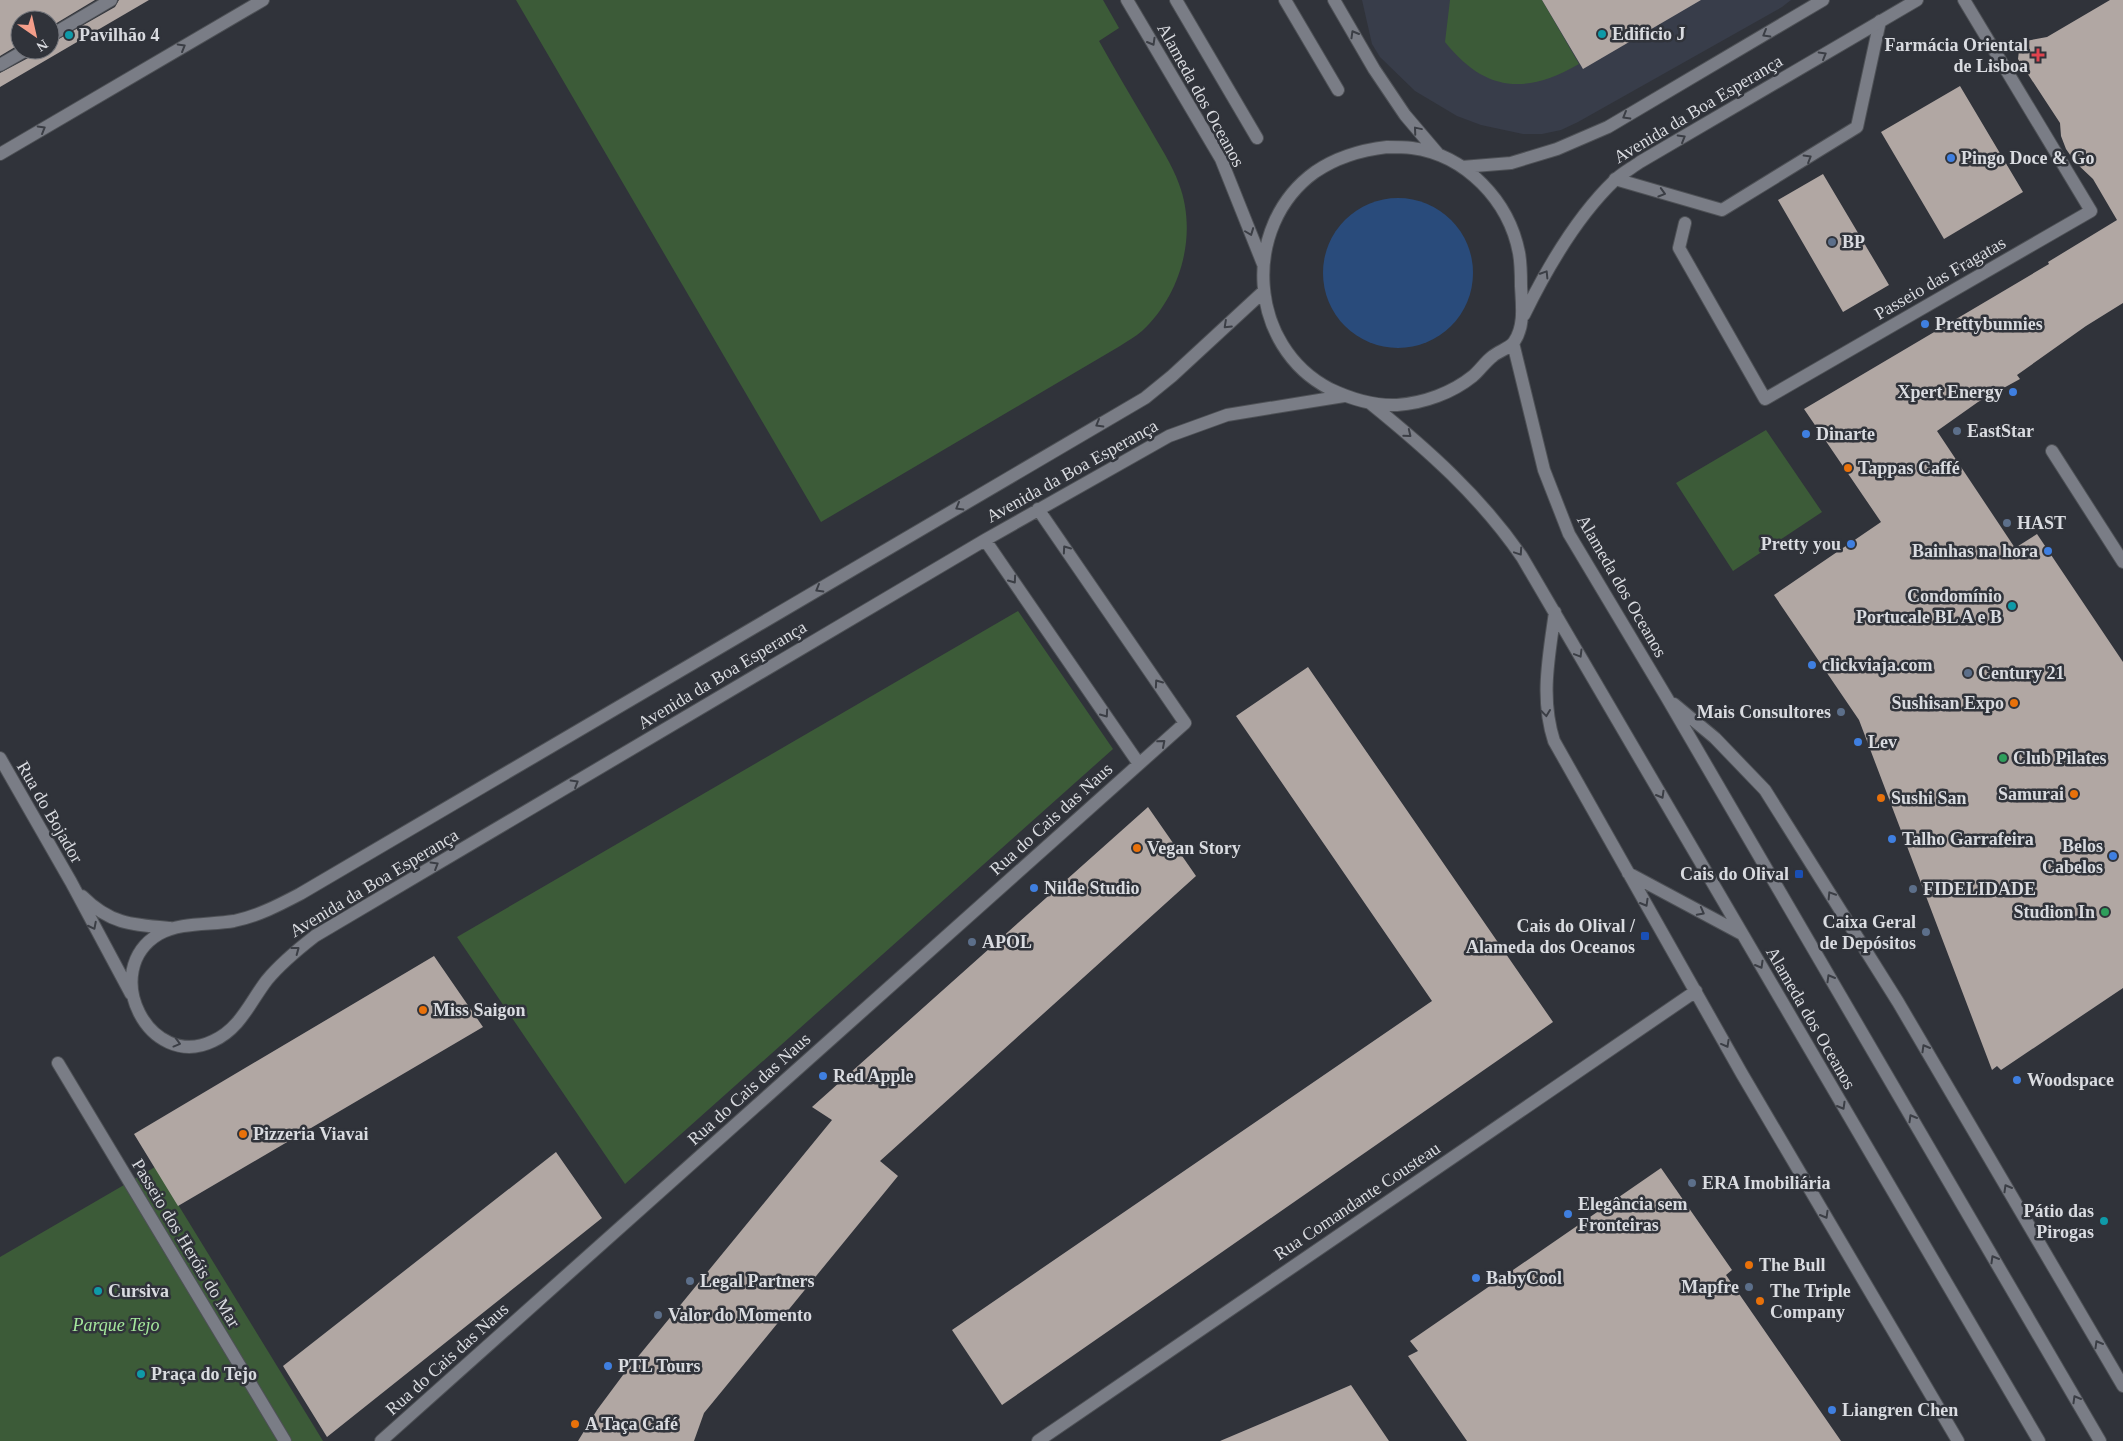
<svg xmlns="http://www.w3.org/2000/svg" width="2123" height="1441" viewBox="0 0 2123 1441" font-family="'Times New Roman',serif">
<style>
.built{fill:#383d4a}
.green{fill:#3c5b38}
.water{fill:#294b7b}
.building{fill:#b1a7a3}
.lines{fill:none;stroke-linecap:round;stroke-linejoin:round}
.lane-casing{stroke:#4e5156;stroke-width:14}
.street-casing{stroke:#4e5156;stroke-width:14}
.lane{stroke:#7a7d86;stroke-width:12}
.street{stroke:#7a7d86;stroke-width:12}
.oneway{stroke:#3b3e45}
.culture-dot{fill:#0f9aa8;stroke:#30333a;stroke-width:2}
.health-dot{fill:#e0444e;stroke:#30333a;stroke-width:2}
.shop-dot{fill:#3f7fe0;stroke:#30333a;stroke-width:2}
.service-dot{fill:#5c6f8a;stroke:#30333a;stroke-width:2}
.food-dot{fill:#e8710a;stroke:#30333a;stroke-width:2}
.leisure-dot{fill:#2e9e5b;stroke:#30333a;stroke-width:2}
.transit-dot{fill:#1a4fb4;stroke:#30333a;stroke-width:2}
.labels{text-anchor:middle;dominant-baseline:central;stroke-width:5;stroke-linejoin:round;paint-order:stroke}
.poi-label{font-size:18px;font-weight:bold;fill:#d9dbe0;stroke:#30333a;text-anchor:start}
.street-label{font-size:18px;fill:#d9dbe0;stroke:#30333a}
.park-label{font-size:18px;font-style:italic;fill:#a4e79c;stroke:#30333a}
</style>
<rect width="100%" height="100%" fill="#30333a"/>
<path class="built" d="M 1362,0 L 1791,0 L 1782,7 L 1578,122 L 1561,130 L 1542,134 L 1523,134 L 1481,125 L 1457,116 L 1415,91 L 1380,57 L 1372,44 Z"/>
<path class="green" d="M 516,0 L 1103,0 L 1119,28 L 1099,41 C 1115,70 1132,98 1149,127 C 1159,145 1172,164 1179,184 C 1198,234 1181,295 1142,331 C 1135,337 1127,341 1120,346 L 821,522 Z
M 1450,0 L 1542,0 L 1579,64 C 1526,95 1485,92 1445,42 Z
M 1766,430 L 1822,512 L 1733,571 L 1676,483 Z
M 1018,611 L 1113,749 L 625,1184 L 457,937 Z
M 155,1167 L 323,1441 L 0,1441 L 0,1257 Z"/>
<path class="water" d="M1323 273a75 75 0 1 1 150 0a75 75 0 1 1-150 0Z"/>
<path class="building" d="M 0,0 L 95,0 L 50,27 L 50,20 L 20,20 L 20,44 L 0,56 Z
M 119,0 L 149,0 L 0,87 L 0,73 L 30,57 L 34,50 L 50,50 L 50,44 L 115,7 Z
M 1542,0 L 1701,0 L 1583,69 Z
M 2110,0 L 2123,0 L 2123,303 L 2086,326 L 2017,375 L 2020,379 L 1978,402 L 1937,431 L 2015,548 L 2037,534 L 2123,662 L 2123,988 L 2001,1070 L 1997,1066 L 1992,1070 L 1859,720 L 1774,595 L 1881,522 L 1804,409 L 2049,264 L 2048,262 L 2117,220 L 2093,179 L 2075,162 L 2066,149 L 2061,136 L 2060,123 L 2018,59 L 2020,42 L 2047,37 Z
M 1960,86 L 2023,192 L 1944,239 L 1881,132 Z
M 1823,174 L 1889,285 L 1843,312 L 1778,200 Z
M 1308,667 L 1553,1022 L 1002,1405 L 952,1330 L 1432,1001 L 1236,716 Z
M 1148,807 L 1196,876 L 880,1161 L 898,1176 L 704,1413 L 694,1441 L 578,1441 L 597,1410 L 623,1375 L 832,1120 L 812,1107 Z
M 434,956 L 483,1027 L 178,1206 L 134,1134 Z
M 556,1152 L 602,1218 L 327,1437 L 283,1366 Z
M 1661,1168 L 1732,1270 L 1726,1275 L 1841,1441 L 1467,1441 L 1408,1356 L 1418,1351 L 1410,1341 Z
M 1351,1385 L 1389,1441 L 1220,1441 L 1307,1404 Z"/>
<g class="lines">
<g class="lane-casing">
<path id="lane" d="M 1615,179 L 1722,210 L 1857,127 L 1880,21"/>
</g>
<g class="street-casing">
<path id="street" d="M 1127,0 L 1221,159 L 1263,264
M 1176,0 L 1257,138
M 1285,0 L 1338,90
M 1334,0 L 1374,69 L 1405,115 L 1439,155
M 50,36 L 111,0
M 0,65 L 26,50
M 1387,147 C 1396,147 1404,147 1412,148 C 1466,155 1509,201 1519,253 C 1521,264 1521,275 1521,286 C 1522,305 1525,326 1514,342 C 1510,348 1499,351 1493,356 C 1486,361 1480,370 1473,376 C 1452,393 1424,403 1397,405 C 1374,406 1351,399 1330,389 C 1248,347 1240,226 1315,172 C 1337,157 1361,150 1387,147 Z
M 0,154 L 263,0
M 1462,167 L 1511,163 L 1557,149 L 1608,127 L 1823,0
M 1685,223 L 1679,248 L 1765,399 L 2091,211 L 1964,0
M 1263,292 L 1172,376 L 1145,398 L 300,894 C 279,905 258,916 234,921 C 210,925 180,922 159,934 C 98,970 149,1072 213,1041 C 240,1029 250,1002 267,980 C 281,963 297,950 315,936 L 985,540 L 1169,436 L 1227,415 L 1344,396
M 1524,315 C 1547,268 1576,217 1615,180 C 1622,173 1632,168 1640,162 L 1917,0
M 1513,343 L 1544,470 L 1569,534 L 1667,698 L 2100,1441
M 1370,403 C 1428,450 1480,496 1522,557 L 2039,1441
M 2052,451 L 2123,562
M 985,540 L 1139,764
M 1555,612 C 1549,656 1540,698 1554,741 L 1742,1074 L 1958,1441
M 1674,704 L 1715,738 L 1765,790 L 1898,1002 L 2123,1386
M 0,758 L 71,882 L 131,994
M 1628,873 L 1742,934
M 82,896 C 110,924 132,925 170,928
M 58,1063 L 285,1441
M 381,1441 L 1185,723 L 1038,509
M 1038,1441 L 1696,991"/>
</g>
<use href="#lane" class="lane"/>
<use href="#street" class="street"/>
</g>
<defs><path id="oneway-chevron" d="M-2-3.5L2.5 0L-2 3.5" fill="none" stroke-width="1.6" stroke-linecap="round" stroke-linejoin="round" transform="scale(1.25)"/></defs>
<g class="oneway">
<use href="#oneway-chevron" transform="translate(1354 34) rotate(-120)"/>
<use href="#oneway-chevron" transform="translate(1766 34) rotate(150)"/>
<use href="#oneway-chevron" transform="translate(1152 42) rotate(60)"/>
<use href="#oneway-chevron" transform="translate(182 47) rotate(-30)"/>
<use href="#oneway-chevron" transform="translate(1823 55) rotate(-30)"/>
<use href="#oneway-chevron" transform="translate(1626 116) rotate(150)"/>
<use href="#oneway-chevron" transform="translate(42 129) rotate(-30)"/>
<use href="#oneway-chevron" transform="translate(1417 130) rotate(-130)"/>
<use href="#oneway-chevron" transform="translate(1682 138) rotate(-30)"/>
<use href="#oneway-chevron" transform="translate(1808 158) rotate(-31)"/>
<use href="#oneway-chevron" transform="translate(1662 193) rotate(16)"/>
<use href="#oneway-chevron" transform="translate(1250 232) rotate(69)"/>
<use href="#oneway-chevron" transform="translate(1545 274) rotate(-58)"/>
<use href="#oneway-chevron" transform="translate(1227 325) rotate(137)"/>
<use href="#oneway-chevron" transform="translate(1099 424) rotate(150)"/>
<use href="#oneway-chevron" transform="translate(1408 434) rotate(39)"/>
<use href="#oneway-chevron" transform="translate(959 507) rotate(150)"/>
<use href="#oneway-chevron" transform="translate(1066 549) rotate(-125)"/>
<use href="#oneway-chevron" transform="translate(1519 552) rotate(56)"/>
<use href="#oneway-chevron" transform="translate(1013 580) rotate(55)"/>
<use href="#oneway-chevron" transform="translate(819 589) rotate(150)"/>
<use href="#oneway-chevron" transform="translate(1579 654) rotate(59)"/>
<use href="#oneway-chevron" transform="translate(1158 683) rotate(-125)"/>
<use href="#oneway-chevron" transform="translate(1546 713) rotate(83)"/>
<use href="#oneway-chevron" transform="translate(1105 714) rotate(55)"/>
<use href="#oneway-chevron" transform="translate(1162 743) rotate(-41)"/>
<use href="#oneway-chevron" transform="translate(575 783) rotate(-31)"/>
<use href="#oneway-chevron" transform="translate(1661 795) rotate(60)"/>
<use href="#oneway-chevron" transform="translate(435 865) rotate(-31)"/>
<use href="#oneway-chevron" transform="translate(1831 895) rotate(-122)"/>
<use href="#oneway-chevron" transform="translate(1645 903) rotate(60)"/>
<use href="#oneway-chevron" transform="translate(1701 912) rotate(28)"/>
<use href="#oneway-chevron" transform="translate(93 926) rotate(63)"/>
<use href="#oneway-chevron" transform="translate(296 950) rotate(-37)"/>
<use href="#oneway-chevron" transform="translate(1760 965) rotate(60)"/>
<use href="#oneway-chevron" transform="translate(1830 978) rotate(-120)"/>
<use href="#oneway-chevron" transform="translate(177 1043) rotate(15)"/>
<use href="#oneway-chevron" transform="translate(1726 1044) rotate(61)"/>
<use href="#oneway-chevron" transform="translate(1925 1048) rotate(-120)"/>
<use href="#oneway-chevron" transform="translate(1842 1106) rotate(60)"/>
<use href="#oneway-chevron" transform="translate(1912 1118) rotate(-120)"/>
<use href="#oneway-chevron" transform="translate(2007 1188) rotate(-120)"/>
<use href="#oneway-chevron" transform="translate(1825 1215) rotate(60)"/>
<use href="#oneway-chevron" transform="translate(1994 1259) rotate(-120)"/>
<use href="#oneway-chevron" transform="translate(2098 1344) rotate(-120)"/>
<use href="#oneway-chevron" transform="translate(2076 1399) rotate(-120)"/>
</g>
<g class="culture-dot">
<circle cx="1602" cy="34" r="5"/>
<circle cx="69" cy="35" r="5"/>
<circle cx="2012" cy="606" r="5"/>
<circle cx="2104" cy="1221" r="5"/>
<circle cx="98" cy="1291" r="5"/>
<circle cx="141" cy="1374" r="5"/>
</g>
<path class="health-dot" d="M2035.5 47.5h5v5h5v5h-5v5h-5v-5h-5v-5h5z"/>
<g class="shop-dot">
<circle cx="1951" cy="158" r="5"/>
<circle cx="1925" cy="324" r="5"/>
<circle cx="2013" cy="392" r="5"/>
<circle cx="1806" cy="434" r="5"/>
<circle cx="1851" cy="544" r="5"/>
<circle cx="2048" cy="551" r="5"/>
<circle cx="1812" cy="665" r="5"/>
<circle cx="1858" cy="742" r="5"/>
<circle cx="1892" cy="839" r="5"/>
<circle cx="2113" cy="856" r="5"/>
<circle cx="1034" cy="888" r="5"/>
<circle cx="823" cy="1076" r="5"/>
<circle cx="2017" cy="1080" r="5"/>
<circle cx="1568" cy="1214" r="5"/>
<circle cx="1476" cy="1278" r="5"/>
<circle cx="608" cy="1366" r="5"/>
<circle cx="1832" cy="1410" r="5"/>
</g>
<g class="service-dot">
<circle cx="1832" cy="242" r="5"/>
<circle cx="1957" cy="431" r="5"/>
<circle cx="2007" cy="523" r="5"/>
<circle cx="1968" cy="673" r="5"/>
<circle cx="1841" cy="712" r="5"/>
<circle cx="1913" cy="889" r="5"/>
<circle cx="1926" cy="932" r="5"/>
<circle cx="972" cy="942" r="5"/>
<circle cx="1692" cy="1183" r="5"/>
<circle cx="690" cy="1281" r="5"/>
<circle cx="1749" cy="1287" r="5"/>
<circle cx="658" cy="1315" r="5"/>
</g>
<g class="food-dot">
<circle cx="1848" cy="468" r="5"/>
<circle cx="2014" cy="703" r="5"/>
<circle cx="2074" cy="794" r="5"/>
<circle cx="1881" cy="798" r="5"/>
<circle cx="1137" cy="848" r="5"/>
<circle cx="423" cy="1010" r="5"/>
<circle cx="243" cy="1134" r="5"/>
<circle cx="1749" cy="1265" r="5"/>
<circle cx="1760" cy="1301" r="5"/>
<circle cx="575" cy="1424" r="5"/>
</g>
<g class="leisure-dot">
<circle cx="2003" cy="758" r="5"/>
<circle cx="2105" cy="912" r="5"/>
</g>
<g class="transit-dot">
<rect x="1794" y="869" width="10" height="10" rx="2.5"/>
<rect x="1640" y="931" width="10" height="10" rx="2.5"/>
</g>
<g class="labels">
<g class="poi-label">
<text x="1612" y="34">Edificio J</text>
<text x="79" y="35">Pavilhão 4</text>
<text x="2028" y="45" text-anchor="end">Farmácia Oriental<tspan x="2028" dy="21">de Lisboa</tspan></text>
<text x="1961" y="158">Pingo Doce &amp; Go</text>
<text x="1842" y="242">BP</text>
<text x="1935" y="324">Prettybunnies</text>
<text x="2003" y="392" text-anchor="end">Xpert Energy</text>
<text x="1967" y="431">EastStar</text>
<text x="1816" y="434">Dinarte</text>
<text x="1858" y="468">Tappas Caffé</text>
<text x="2017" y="523">HAST</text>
<text x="1841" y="544" text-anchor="end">Pretty you</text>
<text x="2038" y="551" text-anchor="end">Bainhas na hora</text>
<text x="2002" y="596" text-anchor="end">Condomínio<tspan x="2002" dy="21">Portucale BL A e B</tspan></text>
<text x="1822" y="665">clickviaja.com</text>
<text x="1978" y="673">Century 21</text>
<text x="2004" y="703" text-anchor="end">Sushisan Expo</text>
<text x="1831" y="712" text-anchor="end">Mais Consultores</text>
<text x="1868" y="742">Lev</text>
<text x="2013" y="758">Club Pilates</text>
<text x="2064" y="794" text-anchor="end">Samurai</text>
<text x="1891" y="798">Sushi San</text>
<text x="1902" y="839">Talho Garrafeira</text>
<text x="2103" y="846" text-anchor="end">Belos<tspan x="2103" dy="21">Cabelos</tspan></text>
<text x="1147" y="848">Vegan Story</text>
<text x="1789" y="874" text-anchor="end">Cais do Olival</text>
<text x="1044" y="888">Nilde Studio</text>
<text x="1923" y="889">FIDELIDADE</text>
<text x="2095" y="912" text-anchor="end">Studion In</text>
<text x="1916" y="922" text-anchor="end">Caixa Geral<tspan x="1916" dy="21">de Depósitos</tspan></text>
<text x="1635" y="926" text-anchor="end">Cais do Olival /<tspan x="1635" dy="21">Alameda dos Oceanos</tspan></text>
<text x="982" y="942">APOL</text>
<text x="433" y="1010">Miss Saigon</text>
<text x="833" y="1076">Red Apple</text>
<text x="2027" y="1080">Woodspace</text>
<text x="253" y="1134">Pizzeria Viavai</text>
<text x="1702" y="1183">ERA Imobiliária</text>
<text x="1578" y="1204">Elegância sem<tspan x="1578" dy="21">Fronteiras</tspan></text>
<text x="2094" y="1211" text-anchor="end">Pátio das<tspan x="2094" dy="21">Pirogas</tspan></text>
<text x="1759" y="1265">The Bull</text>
<text x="1486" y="1278">BabyCool</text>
<text x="700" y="1281">Legal Partners</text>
<text x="1739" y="1287" text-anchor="end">Mapfre</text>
<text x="108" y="1291">Cursiva</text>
<text x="1770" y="1291">The Triple<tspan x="1770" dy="21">Company</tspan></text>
<text x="668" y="1315">Valor do Momento</text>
<text x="618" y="1366">PTL Tours</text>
<text x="151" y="1374">Praça do Tejo</text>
<text x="1842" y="1410">Liangren Chen</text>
<text x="585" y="1424">A Taça Café</text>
</g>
<g class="street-label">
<text transform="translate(1201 95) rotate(61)">Alameda dos Oceanos</text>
<text transform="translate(1698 109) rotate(-31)">Avenida da Boa Esperança</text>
<text transform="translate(1940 278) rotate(-30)">Passeio das Fragatas</text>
<text transform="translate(1072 471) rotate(-29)">Avenida da Boa Esperança</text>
<text transform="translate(1622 586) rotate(60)">Alameda dos Oceanos</text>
<text transform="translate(722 675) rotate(-31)">Avenida da Boa Esperança</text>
<text transform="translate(50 812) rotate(60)">Rua do Bojador</text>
<text transform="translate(1051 819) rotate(-42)">Rua do Cais das Naus</text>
<text transform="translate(374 883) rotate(-31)">Avenida da Boa Esperança</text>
<text transform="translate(1811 1018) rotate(60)">Alameda dos Oceanos</text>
<text transform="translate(749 1089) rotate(-42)">Rua do Cais das Naus</text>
<text transform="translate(1357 1201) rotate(-34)">Rua Comandante Cousteau</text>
<text transform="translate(186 1243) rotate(59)">Passeio dos Heróis do Mar</text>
<text transform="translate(447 1359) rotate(-42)">Rua do Cais das Naus</text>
</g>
<g class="park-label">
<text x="116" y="1325">Parque Tejo</text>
</g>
</g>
<g transform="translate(35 35) rotate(146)"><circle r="24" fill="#30333a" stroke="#74767c"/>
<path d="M0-4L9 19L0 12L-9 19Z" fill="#f49e8a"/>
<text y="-8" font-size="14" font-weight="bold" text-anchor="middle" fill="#d9dbe0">N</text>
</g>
</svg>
